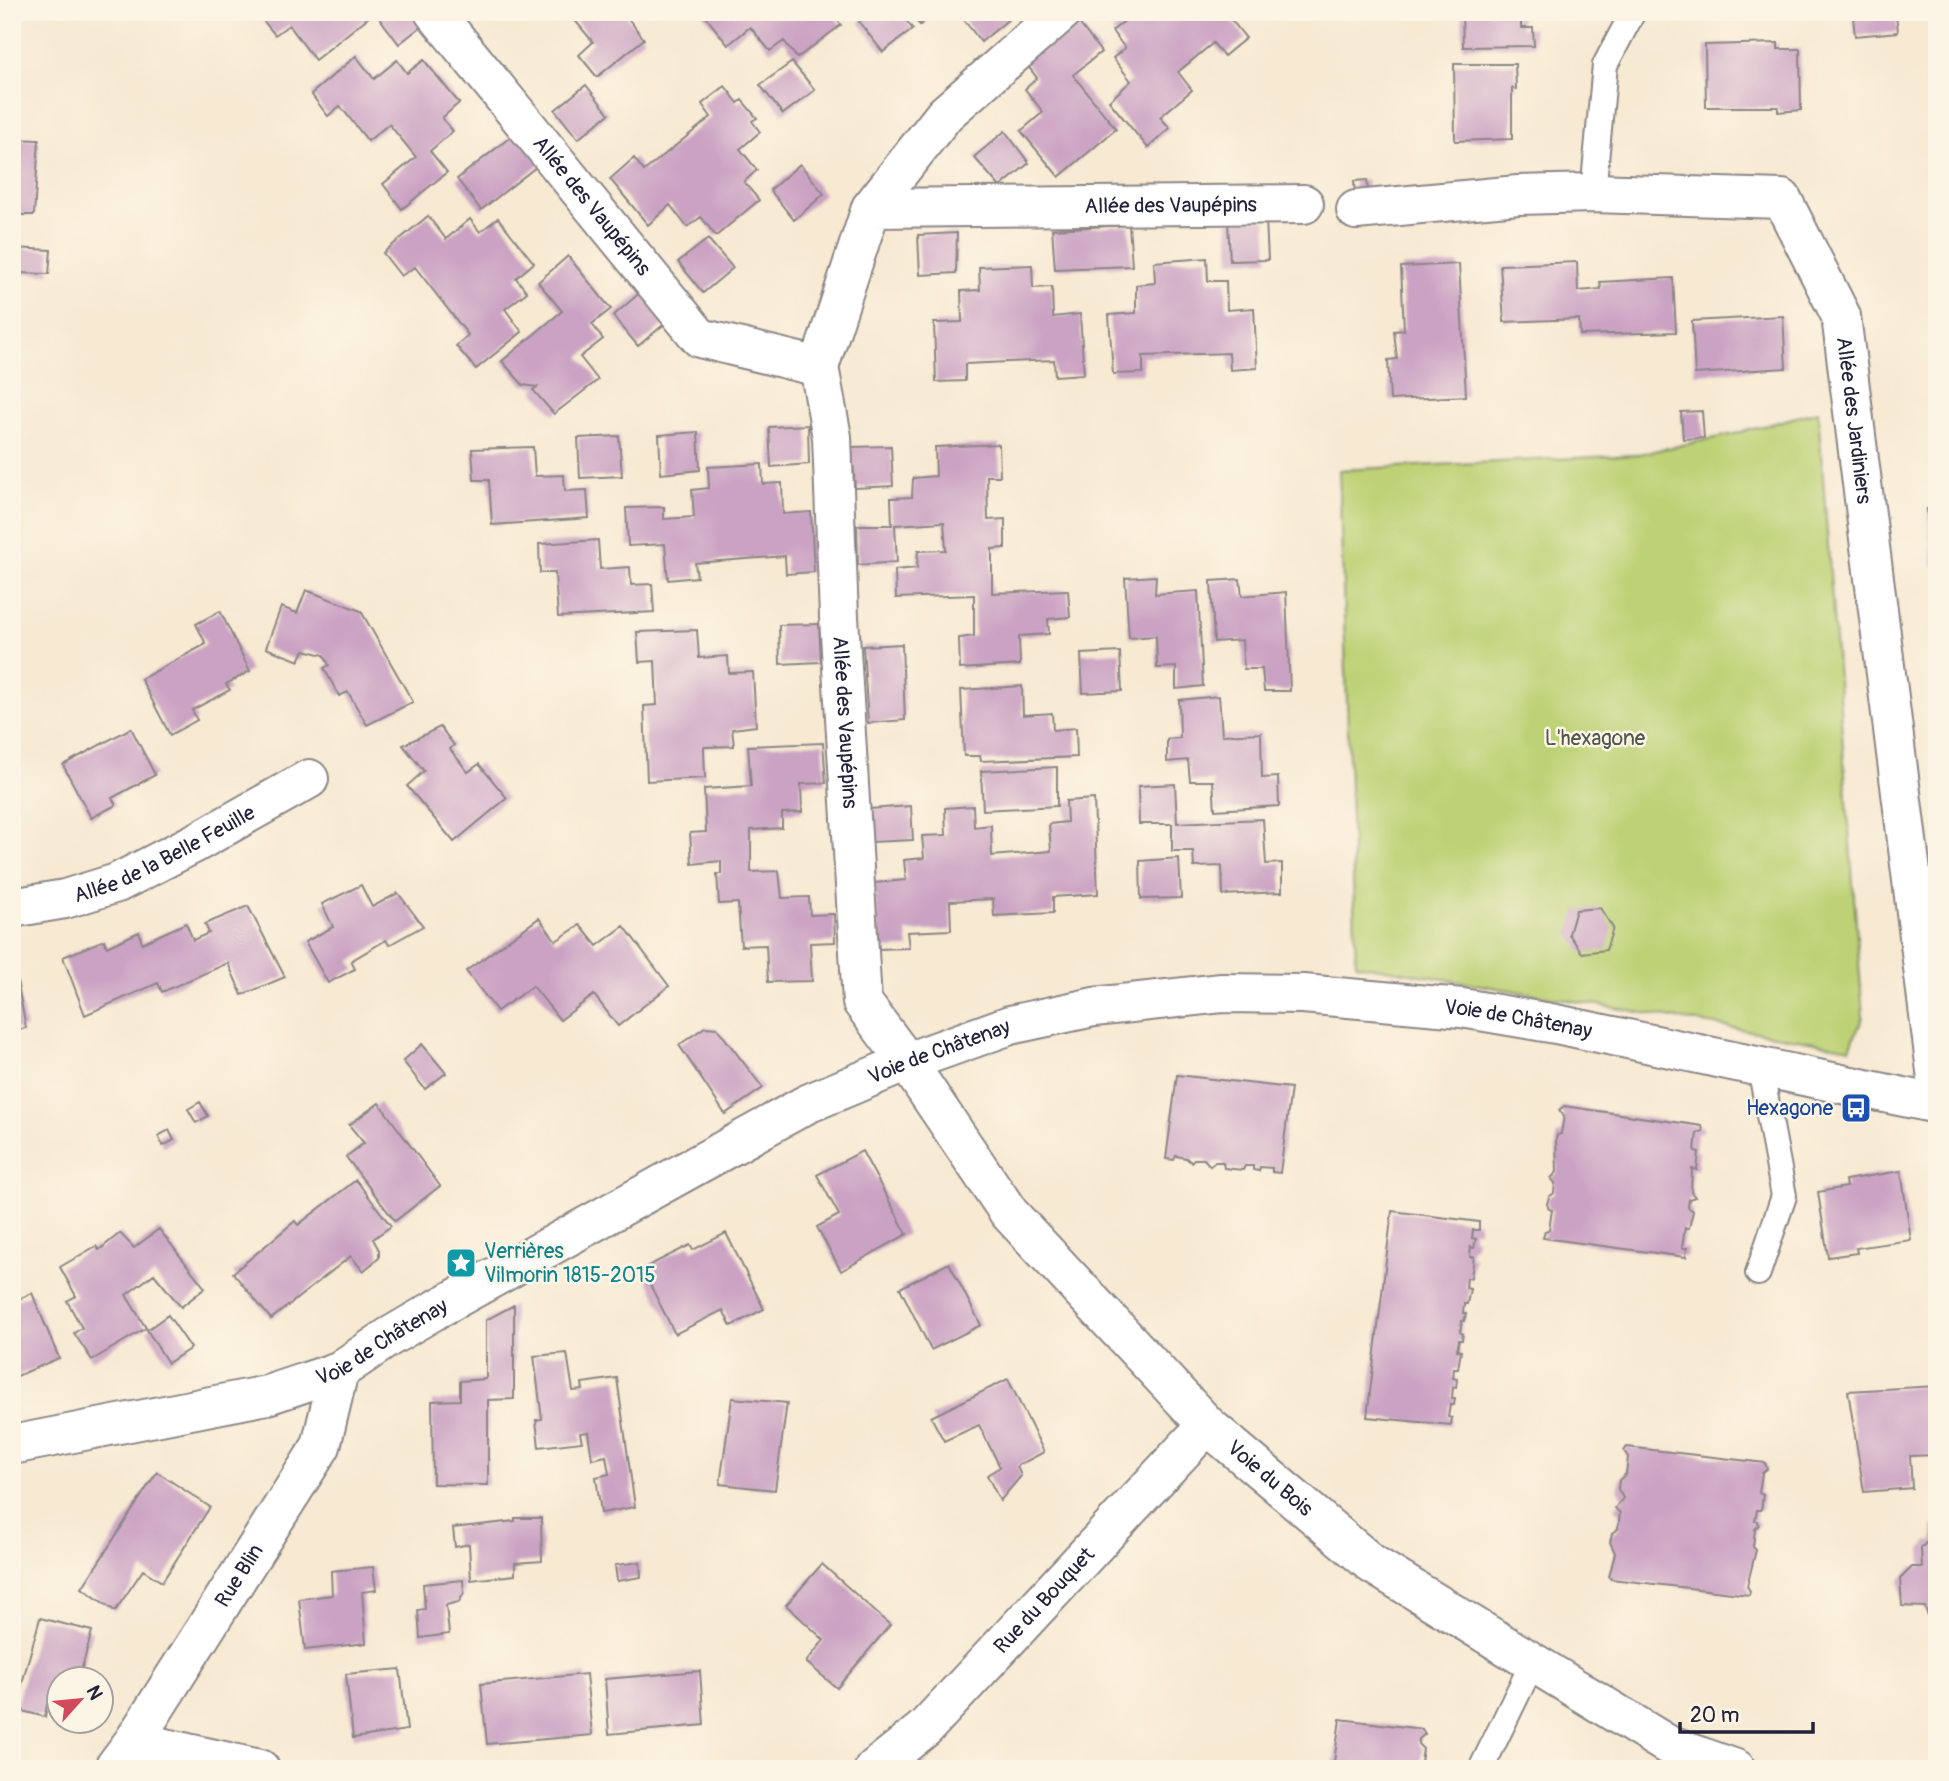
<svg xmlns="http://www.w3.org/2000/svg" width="1949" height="1781" viewBox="0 0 1949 1781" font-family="Pangolin,sans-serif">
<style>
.green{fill:#bdd276;stroke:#707a58;stroke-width:2}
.building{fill:#caa2c3}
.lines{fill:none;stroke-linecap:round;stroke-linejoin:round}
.service-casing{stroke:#8c8686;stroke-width:28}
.minor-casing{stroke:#8c8686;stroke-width:42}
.tertiary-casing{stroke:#8c8686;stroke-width:42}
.service{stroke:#fff;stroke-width:24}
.minor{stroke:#fff;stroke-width:38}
.tertiary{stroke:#fff;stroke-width:38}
.labels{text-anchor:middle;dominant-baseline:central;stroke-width:5;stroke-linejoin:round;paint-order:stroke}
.street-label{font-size:21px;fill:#22223b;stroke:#fcf5e5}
.park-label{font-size:21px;fill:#50574d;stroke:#fcf5e5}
.transit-label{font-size:21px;fill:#164399;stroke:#fcf5e5;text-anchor:end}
.culture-label{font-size:21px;fill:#0d838f;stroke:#fcf5e5;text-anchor:start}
</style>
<rect width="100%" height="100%" fill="#fcf5e5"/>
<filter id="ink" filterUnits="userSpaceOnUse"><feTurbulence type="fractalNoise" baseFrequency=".0143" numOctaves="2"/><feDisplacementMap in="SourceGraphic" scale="14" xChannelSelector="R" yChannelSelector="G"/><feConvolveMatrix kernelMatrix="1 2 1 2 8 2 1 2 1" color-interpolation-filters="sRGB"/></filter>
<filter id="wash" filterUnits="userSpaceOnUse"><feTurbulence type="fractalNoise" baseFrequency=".00686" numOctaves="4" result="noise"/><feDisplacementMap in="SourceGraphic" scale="28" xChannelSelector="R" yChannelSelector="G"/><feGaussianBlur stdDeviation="1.57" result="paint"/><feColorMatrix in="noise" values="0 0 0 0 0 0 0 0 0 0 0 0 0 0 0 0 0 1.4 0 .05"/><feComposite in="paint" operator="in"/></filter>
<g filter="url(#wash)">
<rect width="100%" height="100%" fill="#f7e9d2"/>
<path class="green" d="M 1818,411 L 1863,1017 L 1850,1048 L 1356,964 L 1339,470 L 1635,455 L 1734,434 Z"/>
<g id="blocks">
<path class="building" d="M 256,12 L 375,12 L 315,60 L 289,25 L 275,35 Z
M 375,12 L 421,12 L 428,21 L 399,44 Z
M 568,12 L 633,12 L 627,17 L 644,39 L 597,77 L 579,55 L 593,42 Z
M 702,12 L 831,12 L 841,25 L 797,58 L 784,41 L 770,51 L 750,27 L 728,45 Z
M 871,12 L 899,12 L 913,29 L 883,52 L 859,22 Z
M 909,12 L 936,12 L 920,25 Z
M 958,12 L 1005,12 L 1010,18 L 981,42 Z
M 1130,12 L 1225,12 L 1246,38 L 1224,56 L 1213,43 L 1178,72 L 1192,90 L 1160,117 L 1170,128 L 1148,148 L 1109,101 L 1131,81 L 1113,58 L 1125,48 L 1112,31 L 1132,15 Z
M 1462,12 L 1521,12 L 1521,28 L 1533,28 L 1534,46 L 1463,47 Z
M 1896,13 L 1898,32 L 1855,36 L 1853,17 Z
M 1076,19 L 1101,52 L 1073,75 L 1116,129 L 1059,177 L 1021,131 L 1043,112 L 1025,89 L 1037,78 L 1024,61 Z
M 1778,43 L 1778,49 L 1800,49 L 1801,110 L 1778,112 L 1778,107 L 1706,107 L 1705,45 Z
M 356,56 L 374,79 L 397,60 L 407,73 L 424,60 L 459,103 L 442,118 L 453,131 L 430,151 L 447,172 L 402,209 L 383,184 L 416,157 L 389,124 L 368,141 L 340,106 L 328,116 L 311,94 Z
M 792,62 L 815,90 L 783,114 L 760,85 Z
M 1454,64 L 1515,64 L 1516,89 L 1512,88 L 1512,139 L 1455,141 Z
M 586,85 L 609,114 L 578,139 L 555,110 Z
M 725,86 L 738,103 L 742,100 L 757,118 L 752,121 L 760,132 L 740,149 L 757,170 L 744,182 L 759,200 L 716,236 L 701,217 L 687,227 L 670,205 L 648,225 L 610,179 L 634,158 L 644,171 L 711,117 L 702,104 Z
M 1005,131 L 1029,163 L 1000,187 L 974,157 Z
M 517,132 L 541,163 L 481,210 L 457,179 Z
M 12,139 L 39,140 L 34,215 L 12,215 Z
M 800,164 L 824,194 L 794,220 L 770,190 Z
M 1367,180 L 1368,195 L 1355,196 L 1354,181 Z
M 428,216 L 446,239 L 470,219 L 480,232 L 498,218 L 534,263 L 516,278 L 527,292 L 505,309 L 522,332 L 476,369 L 456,346 L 468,335 L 415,267 L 401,276 L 383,253 Z
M 1266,219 L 1268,260 L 1230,261 L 1228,221 Z
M 1129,225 L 1132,266 L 1055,269 L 1052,229 Z
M 957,233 L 956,273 L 920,275 L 918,235 Z
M 708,239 L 733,268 L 703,293 L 678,262 Z
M 12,248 L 51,250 L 49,274 L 18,273 L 14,327 L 12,327 Z
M 568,256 L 611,309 L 592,324 L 603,339 L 580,357 L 598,380 L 554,414 L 533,390 L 537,387 L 523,385 L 502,361 L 562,311 L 538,282 Z
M 1207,258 L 1208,281 L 1226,281 L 1227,310 L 1254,308 L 1257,368 L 1230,370 L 1229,353 L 1143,356 L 1143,373 L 1113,374 L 1109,315 L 1136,313 L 1136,285 L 1155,283 L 1154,262 Z
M 1577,262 L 1578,291 L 1601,289 L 1600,282 L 1673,278 L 1676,332 L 1580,335 L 1579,319 L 1504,322 L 1500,265 Z
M 1459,264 L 1466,396 L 1390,400 L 1388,360 L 1397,359 L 1394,331 L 1404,330 L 1401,267 Z
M 1032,265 L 1033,288 L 1052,287 L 1053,317 L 1080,314 L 1084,374 L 1055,376 L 1054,360 L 965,364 L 965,381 L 936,382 L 934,323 L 962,322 L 961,291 L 980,290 L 979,267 Z
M 643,290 L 668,321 L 638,346 L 613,316 Z
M 1783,316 L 1786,368 L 1695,374 L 1692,321 Z
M 1702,411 L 1704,438 L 1683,439 L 1681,412 Z
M 808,425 L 809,464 L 771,467 L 769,427 Z
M 698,432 L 700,470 L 661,474 L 659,435 Z
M 619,436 L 622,476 L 580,478 L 578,438 Z
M 999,444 L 1000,476 L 987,476 L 988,520 L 1005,519 L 1005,548 L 992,549 L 992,593 L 1068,590 L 1070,617 L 1048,619 L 1049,634 L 1019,636 L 1020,665 L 960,669 L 959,638 L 974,636 L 974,595 L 896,598 L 895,570 L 917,568 L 918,551 L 946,550 L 944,522 L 895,525 L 897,562 L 858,565 L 857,525 L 892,525 L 891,498 L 912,497 L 913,478 L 936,476 L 935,447 Z
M 891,446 L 893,486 L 855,488 L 852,447 Z
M 533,447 L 535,476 L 564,475 L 565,491 L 587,490 L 589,518 L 492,525 L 489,480 L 474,480 L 472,449 Z
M 762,464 L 763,484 L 782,483 L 783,514 L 811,512 L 814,572 L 786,574 L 785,556 L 695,563 L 697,577 L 668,580 L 665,544 L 628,546 L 626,508 L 664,507 L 664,519 L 694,517 L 692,490 L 709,488 L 708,467 Z
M 1937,508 L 1937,566 L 1933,566 L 1927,509 Z
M 598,540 L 600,569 L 630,567 L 631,585 L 652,584 L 654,612 L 558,617 L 555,573 L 540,573 L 539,544 Z
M 1156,576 L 1155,594 L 1198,591 L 1203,686 L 1176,689 L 1176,667 L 1157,668 L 1156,636 L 1129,638 L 1125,578 Z
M 1240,579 L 1242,596 L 1286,592 L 1290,691 L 1264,691 L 1262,669 L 1244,669 L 1242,640 L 1214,642 L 1211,581 Z
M 306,590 L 361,611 L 413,702 L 367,725 L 348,692 L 339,696 L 324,668 L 329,665 L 324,655 L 304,650 L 299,661 L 266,648 L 281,607 L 297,613 Z
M 220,611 L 250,671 L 226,684 L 230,690 L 192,710 L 197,720 L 170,735 L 141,679 L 206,644 L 196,624 Z
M 819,624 L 821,662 L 780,664 L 779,625 Z
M 697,630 L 699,658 L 728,656 L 729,673 L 753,672 L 756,726 L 732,729 L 734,746 L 704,747 L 705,778 L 647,781 L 644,706 L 657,705 L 655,661 L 639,662 L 637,632 Z
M 902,644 L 905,720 L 868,723 L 863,646 Z
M 1120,652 L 1122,691 L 1083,693 L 1081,654 Z
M 1022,686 L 1023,715 L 1052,713 L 1053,730 L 1076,728 L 1077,757 L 981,761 L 980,756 L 964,756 L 961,690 Z
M 1219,696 L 1222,735 L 1261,733 L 1262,778 L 1278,777 L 1279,806 L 1215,810 L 1213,781 L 1190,781 L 1188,760 L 1167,762 L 1167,739 L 1180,738 L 1179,700 Z
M 440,727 L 454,745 L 450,749 L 468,772 L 479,764 L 507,798 L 454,842 L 407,786 L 424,771 L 403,745 Z
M 131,728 L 155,775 L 112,798 L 116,805 L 91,818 L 63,765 Z
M 823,743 L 826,783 L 801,784 L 802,812 L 782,813 L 782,828 L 751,830 L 751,872 L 779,871 L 782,898 L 809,897 L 810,915 L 834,914 L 835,942 L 810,943 L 812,981 L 768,982 L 766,945 L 741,946 L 738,903 L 719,904 L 717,874 L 721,874 L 721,861 L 692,864 L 690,833 L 706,832 L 704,789 L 751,786 L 748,746 Z
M 1057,767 L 1057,806 L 983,810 L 981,771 Z
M 1175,784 L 1177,823 L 1263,819 L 1266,864 L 1282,863 L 1282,892 L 1223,895 L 1222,866 L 1194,867 L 1193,851 L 1172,851 L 1172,824 L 1139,824 L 1138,786 Z
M 1094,799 L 1098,894 L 1053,897 L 1053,913 L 994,916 L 993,899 L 950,901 L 951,930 L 907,932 L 909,948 L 878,949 L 874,883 L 906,880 L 904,860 L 924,858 L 922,836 L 946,835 L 945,808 L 973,806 L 974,827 L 991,825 L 992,856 L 1051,851 L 1049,824 L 1067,822 L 1066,801 Z
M 911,806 L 913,840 L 871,842 L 869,809 Z
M 1179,858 L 1181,898 L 1141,899 L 1140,861 Z
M 361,885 L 372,907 L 398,893 L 423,926 L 389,945 L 386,940 L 351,961 L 355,969 L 328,983 L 305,942 L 333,927 L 322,904 Z
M 248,906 L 285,977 L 242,995 L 228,963 L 162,992 L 158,983 L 85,1015 L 63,957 L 104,940 L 107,947 L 139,932 L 142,943 L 186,923 L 193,940 L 209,933 L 205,924 Z
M 1600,908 L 1613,928 L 1606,950 L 1582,953 L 1569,934 L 1576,910 Z
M 539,918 L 556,941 L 580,925 L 597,946 L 624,926 L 669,986 L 618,1026 L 594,995 L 560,1020 L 533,986 L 497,1011 L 466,971 Z
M 17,980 L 26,1028 L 12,1031 L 12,981 Z
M 705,1027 L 717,1028 L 763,1088 L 725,1114 L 679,1045 Z
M 422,1044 L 446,1073 L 425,1089 L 403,1061 Z
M 1177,1075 L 1291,1088 L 1280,1173 L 1272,1172 L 1272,1168 L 1260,1167 L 1259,1171 L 1253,1170 L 1253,1166 L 1245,1166 L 1243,1170 L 1224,1168 L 1223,1162 L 1215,1162 L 1210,1166 L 1204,1159 L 1194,1159 L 1191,1162 L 1186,1158 L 1176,1156 L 1174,1160 L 1166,1159 Z
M 200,1102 L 208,1116 L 196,1123 L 188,1109 Z
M 379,1103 L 440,1186 L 395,1221 L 346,1157 L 364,1143 L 349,1125 Z
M 1564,1106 L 1702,1126 L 1703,1131 L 1697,1133 L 1695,1151 L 1699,1152 L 1697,1170 L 1692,1169 L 1691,1192 L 1695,1197 L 1689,1199 L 1688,1207 L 1693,1211 L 1689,1228 L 1685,1228 L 1682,1248 L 1687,1248 L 1686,1257 L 1543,1238 L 1545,1231 L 1549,1230 L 1552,1210 L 1549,1209 L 1547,1204 L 1549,1197 L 1554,1193 L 1555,1183 L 1551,1178 L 1557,1172 L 1556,1139 L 1557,1135 L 1561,1134 L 1564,1116 L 1559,1110 Z
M 169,1130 L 174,1140 L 163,1146 L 158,1136 Z
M 862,1151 L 907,1234 L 841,1271 L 817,1227 L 839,1215 L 817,1175 Z
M 1901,1171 L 1911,1240 L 1856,1248 L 1857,1253 L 1828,1257 L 1818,1192 L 1846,1187 L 1845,1180 Z
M 356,1180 L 391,1226 L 373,1239 L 379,1250 L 379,1258 L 363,1271 L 351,1256 L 271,1319 L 233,1273 L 295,1221 L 298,1225 Z
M 1392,1211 L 1479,1222 L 1479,1230 L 1473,1230 L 1472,1238 L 1476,1239 L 1474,1248 L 1471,1247 L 1470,1257 L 1474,1257 L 1471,1278 L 1467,1278 L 1466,1288 L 1470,1289 L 1467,1304 L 1464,1304 L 1463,1313 L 1466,1314 L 1464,1321 L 1462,1321 L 1460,1332 L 1463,1334 L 1462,1340 L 1459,1340 L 1457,1350 L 1461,1351 L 1458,1369 L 1454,1369 L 1453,1378 L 1457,1379 L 1456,1388 L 1453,1387 L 1452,1398 L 1455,1398 L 1454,1405 L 1450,1405 L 1448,1417 L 1452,1418 L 1451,1425 L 1367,1417 Z
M 159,1229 L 205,1288 L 181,1307 L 154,1274 L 126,1295 L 146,1328 L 92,1360 L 74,1333 L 82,1328 L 67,1301 L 76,1296 L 60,1267 L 96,1246 L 99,1250 L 120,1233 L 134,1248 Z
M 726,1233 L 764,1309 L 731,1326 L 723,1310 L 675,1334 L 642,1269 L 690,1245 L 693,1250 Z
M 949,1263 L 981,1325 L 931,1350 L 900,1288 Z
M 32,1293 L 59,1358 L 15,1377 L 12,1371 L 12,1302 Z
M 514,1305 L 514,1399 L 488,1400 L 488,1485 L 433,1484 L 432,1401 L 460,1400 L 460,1381 L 486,1379 L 486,1320 Z
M 168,1315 L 191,1348 L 168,1363 L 147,1330 Z
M 567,1353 L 573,1391 L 583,1390 L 582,1383 L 617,1378 L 635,1507 L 601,1513 L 596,1477 L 609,1474 L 606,1456 L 592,1459 L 588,1432 L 580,1433 L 582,1442 L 539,1447 L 536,1420 L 542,1419 L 534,1356 Z
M 1008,1379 L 1044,1452 L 1017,1466 L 1021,1476 L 1000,1501 L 987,1475 L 1000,1467 L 979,1425 L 944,1441 L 931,1417 Z
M 1937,1386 L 1937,1455 L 1910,1456 L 1912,1488 L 1864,1492 L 1848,1391 Z
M 732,1398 L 787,1403 L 775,1490 L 720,1484 Z
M 1627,1447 L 1765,1463 L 1767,1469 L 1762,1473 L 1759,1493 L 1763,1495 L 1761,1510 L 1757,1510 L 1755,1521 L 1758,1521 L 1759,1525 L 1755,1529 L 1753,1547 L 1756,1550 L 1747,1586 L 1750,1591 L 1749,1595 L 1611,1579 L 1609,1577 L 1615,1553 L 1610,1542 L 1612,1534 L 1618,1529 L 1620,1513 L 1615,1508 L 1623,1498 L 1618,1489 L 1619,1480 L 1626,1474 L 1628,1457 L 1624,1451 Z
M 157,1472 L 210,1507 L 162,1582 L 143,1570 L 115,1611 L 82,1588 Z
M 515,1518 L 541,1518 L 542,1561 L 515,1563 L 515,1575 L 471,1580 L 469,1544 L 455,1547 L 453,1528 L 515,1521 Z
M 1933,1527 L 1937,1527 L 1937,1623 L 1929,1619 L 1925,1607 L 1902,1606 L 1900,1579 L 1912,1567 L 1922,1567 L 1921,1548 L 1928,1541 L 1933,1541 Z
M 640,1562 L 641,1577 L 617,1581 L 615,1565 Z
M 822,1564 L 890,1625 L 837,1688 L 806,1662 L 824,1640 L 786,1605 Z
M 373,1567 L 376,1590 L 362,1592 L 366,1643 L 305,1650 L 299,1599 L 332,1595 L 331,1571 Z
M 463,1580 L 464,1593 L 459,1602 L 446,1605 L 449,1634 L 420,1638 L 418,1610 L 425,1609 L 423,1584 Z
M 40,1618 L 92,1631 L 79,1679 L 60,1679 L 60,1707 L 47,1705 L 45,1717 L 15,1709 Z
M 400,1669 L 407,1730 L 353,1738 L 346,1674 Z
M 700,1671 L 704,1725 L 609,1734 L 605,1679 Z
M 586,1674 L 592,1735 L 487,1744 L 481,1684 Z
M 1340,1719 L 1422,1729 L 1425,1734 L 1419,1739 L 1418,1744 L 1423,1749 L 1420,1769 L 1333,1769 Z"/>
</g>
</g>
<g filter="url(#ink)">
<use href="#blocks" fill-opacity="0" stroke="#8c8686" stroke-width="2"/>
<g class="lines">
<g class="service-casing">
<path id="service" d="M 1593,193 L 1605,65 L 1633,12
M 1758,1273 L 1784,1196 L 1760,1067
M 1481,1769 L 1533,1662"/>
</g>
<g class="minor-casing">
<g id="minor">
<path id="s1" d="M 434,12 L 700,338 L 819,367 L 832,437 L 839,617 L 862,1002 L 907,1062 L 1009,1213 L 1207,1425 L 1372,1564 L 1668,1745 L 1736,1769"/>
<path d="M 871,208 L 945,114 L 1062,12"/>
<path id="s2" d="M 1356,210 L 1518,195 L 1593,193 L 1782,199 L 1841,316 L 1937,1079"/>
<path id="s3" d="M 819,367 L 871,208 L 1304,204"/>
<path id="s4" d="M 12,908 L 65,899 L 117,883 L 197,842 L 309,779"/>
<path d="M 134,1741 L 260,1769"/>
<path id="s5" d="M 113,1769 L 134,1741 L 321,1446 L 339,1371"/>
<path id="s6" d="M 874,1769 L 925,1728 L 1207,1425"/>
</g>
</g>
<g class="tertiary-casing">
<g id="tertiary">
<path id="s7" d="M 12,1445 L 267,1395 L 339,1371 L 389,1337 L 435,1310 L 807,1104 L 907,1062 L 1010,1025 L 1094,1007 L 1222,993 L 1303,994 L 1462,1008 L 1556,1024 L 1937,1104"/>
</g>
</g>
<use href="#service" class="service"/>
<use href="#minor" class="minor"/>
<use href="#tertiary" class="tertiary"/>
</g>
</g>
<defs>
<g id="bus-square" transform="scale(1.575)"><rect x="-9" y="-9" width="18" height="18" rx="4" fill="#1a4fb4" stroke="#fcf5e5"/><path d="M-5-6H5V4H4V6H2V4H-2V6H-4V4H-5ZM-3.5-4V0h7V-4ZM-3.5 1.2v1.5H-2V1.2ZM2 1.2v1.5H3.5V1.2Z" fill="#fff"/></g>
<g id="sight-square" transform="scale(1.575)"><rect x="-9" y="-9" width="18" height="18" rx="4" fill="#0f9aa8" stroke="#fcf5e5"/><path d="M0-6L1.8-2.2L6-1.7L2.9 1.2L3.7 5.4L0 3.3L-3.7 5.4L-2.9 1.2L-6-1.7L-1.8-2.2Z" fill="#fff"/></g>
</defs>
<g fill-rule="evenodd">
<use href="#bus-square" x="1856" y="1108"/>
<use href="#sight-square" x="461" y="1263"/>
</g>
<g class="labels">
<g class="street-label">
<text stroke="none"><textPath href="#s3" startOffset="467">Allée des Vaupépins</textPath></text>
<text stroke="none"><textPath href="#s1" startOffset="250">Allée des Vaupépins</textPath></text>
<text stroke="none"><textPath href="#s2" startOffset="663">Allée des Jardiniers</textPath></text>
<text stroke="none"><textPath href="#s1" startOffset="900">Allée des Vaupépins</textPath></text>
<text stroke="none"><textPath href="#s4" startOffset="163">Allée de la Belle Feuille</textPath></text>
<text stroke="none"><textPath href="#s7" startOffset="1605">Voie de Châtenay</textPath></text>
<text stroke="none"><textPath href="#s7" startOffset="1017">Voie de Châtenay</textPath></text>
<text stroke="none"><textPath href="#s7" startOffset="387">Voie de Châtenay</textPath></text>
<text stroke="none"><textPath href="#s1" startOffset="1810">Voie du Bois</textPath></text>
<text stroke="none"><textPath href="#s5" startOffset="231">Rue Blin</textPath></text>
<text stroke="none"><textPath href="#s6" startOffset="240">Rue du Bouquet</textPath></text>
</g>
<g class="park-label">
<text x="1595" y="738">L'hexagone</text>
</g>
<g class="transit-label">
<text x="1833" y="1108">Hexagone</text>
</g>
<g class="culture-label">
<text x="484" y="1251">Verrières<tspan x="484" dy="24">Vilmorin 1815-2015</tspan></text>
</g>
</g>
<rect width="1949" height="1781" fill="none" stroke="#fcf5e5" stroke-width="42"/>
<g transform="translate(80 1700) rotate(63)"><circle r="33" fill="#fcf5e5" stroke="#a5a1a1" stroke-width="2"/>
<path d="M0-5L12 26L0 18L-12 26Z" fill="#d1495b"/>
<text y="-10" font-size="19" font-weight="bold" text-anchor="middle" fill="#22223b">N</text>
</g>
<path d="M1680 1722v10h133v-10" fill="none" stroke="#22223b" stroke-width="3.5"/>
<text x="1690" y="1722" font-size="21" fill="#22223b" stroke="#fcf5e5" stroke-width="5" paint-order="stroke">20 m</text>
</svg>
